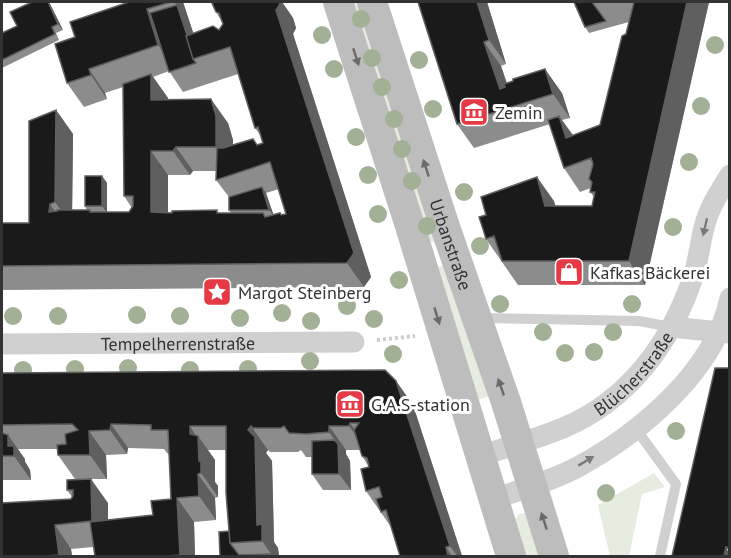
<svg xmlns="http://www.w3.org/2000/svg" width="731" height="558" viewBox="0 0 731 558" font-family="'PT Sans',sans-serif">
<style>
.green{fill:#e6ecdf}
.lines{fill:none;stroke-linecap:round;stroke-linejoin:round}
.path{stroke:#cdcdcd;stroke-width:4;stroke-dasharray:3 3;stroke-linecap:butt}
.service{stroke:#d0d0d0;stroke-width:10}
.minor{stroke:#d0d0d0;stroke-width:21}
.secondary{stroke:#bdbdbd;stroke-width:30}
.tree{fill:#a2b095}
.wall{fill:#8c8c8c;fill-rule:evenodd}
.shaded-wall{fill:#5f5f5f}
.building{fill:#1a1a1a;stroke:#5f5f5f;stroke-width:1.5}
.oneway{fill:#6a6a6a}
.oneway2{fill:#7a7a7a}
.labels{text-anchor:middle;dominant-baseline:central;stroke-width:6;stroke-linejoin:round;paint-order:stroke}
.poi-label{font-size:18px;fill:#333;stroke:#fff;text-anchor:start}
.street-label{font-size:18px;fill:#333;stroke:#fff}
</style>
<rect width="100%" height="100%" fill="#fff"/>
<path class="green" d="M 351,2 L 360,2 L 435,241 L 433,242 L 429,242 Z
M 440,266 L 443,266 L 491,396 L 477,400 L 438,267 Z
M 654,473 L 665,487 L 642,494 L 629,556 L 610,556 L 598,505 Z
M 525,513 L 542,556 L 525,556 L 515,520 L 519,514 Z"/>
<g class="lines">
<path class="path" d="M 377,340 L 415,336"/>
<path class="service" d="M 480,318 L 639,321 L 671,327
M 636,429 L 676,484 L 660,556"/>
<g class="minor">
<path d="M 671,327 L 730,333"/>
<path id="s1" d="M 2,344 L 354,342"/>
<path id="s2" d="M 480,456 C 508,447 536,439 563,428 C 628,401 671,343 693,277 C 700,257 700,235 708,215 C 713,201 722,188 730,175"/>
<path d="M 493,499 C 521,490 550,481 576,468 C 639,434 715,371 730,298"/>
</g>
<g class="secondary">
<path d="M 338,2 L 410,226 L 511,556"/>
<path id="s3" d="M 372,2 L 444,224 L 506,402 L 554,556"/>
</g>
</g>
<g class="tree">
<circle cx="361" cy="19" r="9"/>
<circle cx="322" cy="35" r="9"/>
<circle cx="715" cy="45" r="9"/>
<circle cx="372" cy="58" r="9"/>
<circle cx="419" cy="60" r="9"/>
<circle cx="334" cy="69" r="9"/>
<circle cx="382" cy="87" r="9"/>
<circle cx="701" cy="106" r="9"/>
<circle cx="433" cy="109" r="9"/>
<circle cx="394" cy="119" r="9"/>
<circle cx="356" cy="137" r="9"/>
<circle cx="402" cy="149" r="9"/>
<circle cx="689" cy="162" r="9"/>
<circle cx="368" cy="175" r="9"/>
<circle cx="412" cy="181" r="9"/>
<circle cx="464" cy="192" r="9"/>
<circle cx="378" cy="214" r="9"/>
<circle cx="427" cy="226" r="9"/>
<circle cx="673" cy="227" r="9"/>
<circle cx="480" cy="246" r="9"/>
<circle cx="399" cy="280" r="9"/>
<circle cx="500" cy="304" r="9"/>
<circle cx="632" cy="304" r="9"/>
<circle cx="347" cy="306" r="9"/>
<circle cx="282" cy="313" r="9"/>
<circle cx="137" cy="315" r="9"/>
<circle cx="13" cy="316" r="9"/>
<circle cx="58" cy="316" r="9"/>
<circle cx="180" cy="316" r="9"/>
<circle cx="240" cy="318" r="9"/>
<circle cx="374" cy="319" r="9"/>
<circle cx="311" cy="321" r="9"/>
<circle cx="543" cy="332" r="9"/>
<circle cx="613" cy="332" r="9"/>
<circle cx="594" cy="352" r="9"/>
<circle cx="565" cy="353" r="9"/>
<circle cx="393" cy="354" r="9"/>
<circle cx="310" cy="361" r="9"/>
<circle cx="128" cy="368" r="9"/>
<circle cx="75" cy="369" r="9"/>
<circle cx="248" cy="369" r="9"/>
<circle cx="23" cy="370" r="9"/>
<circle cx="190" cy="370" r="9"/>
<circle cx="676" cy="431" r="9"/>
<circle cx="606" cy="493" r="9"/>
</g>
<path class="wall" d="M 32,2 L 49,2 L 63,30 L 56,33 L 59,40 L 2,68 L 2,33 L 17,26 Z
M 129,2 L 183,2 L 193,33 L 219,30 L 223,24 L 221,20 L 216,12 L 214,2 L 282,2 L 293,18 L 296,28 L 293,34 L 371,277 L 364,287 L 2,290 L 2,223 L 29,223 L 56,110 L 73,134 L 72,210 L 87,210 L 85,206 L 102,176 L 107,183 L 107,212 L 129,212 L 132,208 L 124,196 L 123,87 L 105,93 L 107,99 L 84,107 L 67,83 L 75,37 ZM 169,71 L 183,92 L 238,74 L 255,128 L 261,136 L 263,143 L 257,145 L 233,145 L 233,140 L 228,123 L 168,100 L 168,98 L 153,77 ZM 193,171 L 216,171 L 216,180 L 229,197 L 229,210 L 231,213 L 168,213 L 168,175 L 190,175 ZM 279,189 L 286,214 L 282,215 L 273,215 L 266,193 Z
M 418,2 L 487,2 L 506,64 L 501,66 L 507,83 L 562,93 L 570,118 L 562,120 L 573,135 L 600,125 L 629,22 L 589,33 L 585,27 L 574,2 L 709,2 L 645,285 L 518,285 L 486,239 L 554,201 L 555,206 L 592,206 L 594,197 L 590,192 L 591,188 L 580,192 L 564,168 L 550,124 L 474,148 L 457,124 Z
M 2,373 L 396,381 L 413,405 L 462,556 L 400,556 L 391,527 L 366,491 L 369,467 L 362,456 L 360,450 L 346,450 L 346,454 L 350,461 L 351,490 L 323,490 L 312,474 L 312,457 L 306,457 L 301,450 L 298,452 L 270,452 L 268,450 L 266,453 L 272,461 L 274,542 L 278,548 L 279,556 L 220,556 L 229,531 L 226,450 L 208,450 L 215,460 L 215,482 L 218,486 L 218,497 L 215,498 L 216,520 L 194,522 L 195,556 L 95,556 L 93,547 L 71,549 L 72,556 L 2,556 L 72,497 L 67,490 L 67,480 L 108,503 L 108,520 L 153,515 L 171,499 L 169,454 L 168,454 L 164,449 L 128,448 L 127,454 L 106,455 L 107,479 L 75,479 L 58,455 L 57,449 L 18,449 L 30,470 L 31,480 L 2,480 Z"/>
<path class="shaded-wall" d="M 48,2 L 49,2 L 63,30 L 58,24 Z
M 174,2 L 183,2 L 201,56 L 194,58 L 177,5 Z
M 277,2 L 282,2 L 293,18 L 296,28 L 293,34 L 371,277 L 364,287 L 347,263 L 276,10 Z
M 477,2 L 487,2 L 506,64 L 489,40 Z
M 687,2 L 709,2 L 645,285 L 629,261 Z
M 147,9 L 164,33 L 175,69 L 158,45 Z
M 484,42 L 501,66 L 514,106 L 500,89 Z
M 89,69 L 105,93 L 107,99 L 91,75 Z
M 545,69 L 562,93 L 570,118 L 553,94 Z
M 151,74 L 168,98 L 168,124 L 151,100 Z
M 211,99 L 228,123 L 233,140 L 233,171 L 216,147 Z
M 56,110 L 73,134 L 72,226 L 55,202 Z
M 559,116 L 576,140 L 583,162 L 566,138 Z
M 176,147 L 193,171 L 190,175 L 173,151 Z
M 151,151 L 168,175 L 168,236 L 151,212 Z
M 102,176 L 107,183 L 107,213 L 102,206 Z
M 537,177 L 554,201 L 562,230 L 545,206 Z
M 262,187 L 266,193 L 274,216 L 269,210 Z
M 50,204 L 66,228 L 49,212 Z
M 396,381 L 413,405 L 462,556 L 457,556 L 450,546 Z
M 350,423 L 367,447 L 366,450 L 349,426 Z
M 111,424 L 128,448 L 127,454 L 110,430 Z
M 190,426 L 198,439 L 198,436 L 215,460 L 215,482 L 218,486 L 218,497 L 201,473 L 190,434 Z
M 251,426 L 268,450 L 266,453 L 272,461 L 274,542 L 278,548 L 279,556 L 271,556 L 271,554 L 262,541 L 257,525 L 248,430 Z
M 329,426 L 346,450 L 346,454 L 350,461 L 351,490 L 339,474 L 339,446 L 329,432 Z
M 89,431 L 106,455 L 107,479 L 90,455 Z
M 8,435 L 25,459 L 25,462 L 30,470 L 31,480 L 14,456 L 2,441 Z
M 198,474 L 215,498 L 216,520 L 199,496 Z
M 91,479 L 108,503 L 108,545 L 92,521 Z
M 177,498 L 194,522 L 195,556 L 180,556 L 180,555 Z
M 55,525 L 71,549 L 72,556 L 59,556 L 59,555 Z
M 446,547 L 452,556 L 448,556 Z
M 726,547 L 729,553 L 729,556 L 724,556 Z"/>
<path class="building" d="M 32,2 L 48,2 L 58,24 L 52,27 L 55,34 L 2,60 L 2,33 L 17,26 L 10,12 Z
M 129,2 L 171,2 L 147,9 L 158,45 L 89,69 L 91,75 L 67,83 L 55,44 L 75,37 L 70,22 Z
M 214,2 L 279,2 L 280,4 L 276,10 L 354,253 L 347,263 L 2,266 L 2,223 L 29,223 L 29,121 L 56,110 L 55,202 L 50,204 L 49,212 L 57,211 L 57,210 L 90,210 L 90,212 L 129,212 L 133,206 L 133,196 L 124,196 L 123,84 L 151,74 L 151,100 L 211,99 L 216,116 L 216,147 L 176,147 L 173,151 L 151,151 L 151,212 L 172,213 L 172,211 L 217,210 L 217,213 L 263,213 L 265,217 L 280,213 L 281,215 L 286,214 L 270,162 L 216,180 L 217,148 L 223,148 L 253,139 L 257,145 L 263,143 L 258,127 L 255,128 L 230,47 L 193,59 L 186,36 L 213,26 L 219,30 L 223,24 L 219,13 L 216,12 L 212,3 Z
M 418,2 L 477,2 L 489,40 L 484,42 L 500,89 L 505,87 L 504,84 L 513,81 L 513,79 L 545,69 L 553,94 L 457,124 Z
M 574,2 L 592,2 L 606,21 L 585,27 Z
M 634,2 L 687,2 L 629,261 L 502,261 L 494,236 L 486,239 L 483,229 L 479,217 L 486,215 L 481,197 L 537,177 L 545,206 L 592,206 L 595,192 L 590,192 L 592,182 L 589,179 L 593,164 L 591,158 L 564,168 L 548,120 L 559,116 L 566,138 L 600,125 L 622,36 L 626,34 Z
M 177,5 L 187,35 L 186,36 L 193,59 L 196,63 L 169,72 L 150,13 Z
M 85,176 L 102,176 L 102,206 L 85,206 Z
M 262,187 L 269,210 L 229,210 L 229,197 Z
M 715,368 L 729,368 L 729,548 L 726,547 L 724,556 L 672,556 Z
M 385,370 L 396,381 L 450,546 L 446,547 L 448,556 L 400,556 L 386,510 L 381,512 L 376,499 L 382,497 L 379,487 L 366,491 L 361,469 L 369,467 L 367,458 L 362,456 L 354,430 L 359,423 L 350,423 L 349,426 L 329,426 L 329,432 L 306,434 L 289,433 L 284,426 L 281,428 L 253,428 L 251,426 L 248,430 L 255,437 L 257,525 L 262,524 L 262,541 L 230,543 L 226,493 L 226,426 L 190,426 L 190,434 L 198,436 L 199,461 L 201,462 L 201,473 L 198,474 L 199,496 L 177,498 L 180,555 L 167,556 L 95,556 L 90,522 L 153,515 L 151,501 L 171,499 L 168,430 L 151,430 L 151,425 L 111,424 L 110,430 L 89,431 L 90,455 L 58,455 L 57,445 L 66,444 L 65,434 L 78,430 L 72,424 L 2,425 L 2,373 Z
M 2,433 L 8,435 L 8,446 L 14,446 L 14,456 L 2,456 Z
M 334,440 L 338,444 L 339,474 L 312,474 L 312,441 Z
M 91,479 L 92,521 L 55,525 L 59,555 L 47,556 L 2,556 L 2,503 L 71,499 L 73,496 L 73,490 L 67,490 L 67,480 Z
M 229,531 L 230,543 L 239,555 L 271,554 L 271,556 L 220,556 L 219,532 Z"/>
<defs><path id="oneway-solid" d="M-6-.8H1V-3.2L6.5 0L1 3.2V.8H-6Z" transform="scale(1.5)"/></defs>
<g class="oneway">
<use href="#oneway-solid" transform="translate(356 57) rotate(72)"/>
<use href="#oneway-solid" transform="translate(426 168) rotate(-108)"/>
<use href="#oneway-solid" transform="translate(437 316) rotate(73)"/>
<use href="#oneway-solid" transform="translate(501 387) rotate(-109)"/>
<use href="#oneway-solid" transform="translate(544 521) rotate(-108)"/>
</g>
<g class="oneway2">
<use href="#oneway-solid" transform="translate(705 227) rotate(103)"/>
<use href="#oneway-solid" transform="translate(586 461) rotate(-31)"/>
</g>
<defs>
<g id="museum-square" transform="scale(1.5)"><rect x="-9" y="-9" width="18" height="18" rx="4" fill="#e63946" stroke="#fff"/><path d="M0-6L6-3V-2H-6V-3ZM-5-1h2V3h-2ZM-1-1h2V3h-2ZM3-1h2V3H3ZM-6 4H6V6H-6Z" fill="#fff"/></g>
<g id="shop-square" transform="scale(1.5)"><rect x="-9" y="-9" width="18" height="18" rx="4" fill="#e63946" stroke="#fff"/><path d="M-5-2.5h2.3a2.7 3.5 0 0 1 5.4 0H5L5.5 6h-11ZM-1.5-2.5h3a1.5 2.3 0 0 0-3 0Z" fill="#fff"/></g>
<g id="sight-square" transform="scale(1.5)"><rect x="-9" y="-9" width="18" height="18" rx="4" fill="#e63946" stroke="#fff"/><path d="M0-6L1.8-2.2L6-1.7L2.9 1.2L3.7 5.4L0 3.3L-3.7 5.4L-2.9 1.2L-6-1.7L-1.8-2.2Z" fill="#fff"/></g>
</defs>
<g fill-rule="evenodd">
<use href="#museum-square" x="474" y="112"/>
<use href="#shop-square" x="569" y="272"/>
<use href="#sight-square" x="217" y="292"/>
<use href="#museum-square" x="350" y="404"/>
</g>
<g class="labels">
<g class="poi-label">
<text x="495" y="112">Zemin</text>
<text x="590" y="272">Kafkas Bäckerei</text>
<text x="238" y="292">Margot Steinberg</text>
<text x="371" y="404">G.A.S-station</text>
</g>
<g class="street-label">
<text stroke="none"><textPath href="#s3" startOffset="255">Urbanstraße</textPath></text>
<text stroke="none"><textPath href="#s1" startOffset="176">Tempelherrenstraße</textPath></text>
<text stroke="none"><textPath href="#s2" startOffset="178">Blücherstraße</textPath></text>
</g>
</g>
<rect width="731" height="558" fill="none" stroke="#333333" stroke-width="6"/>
</svg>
